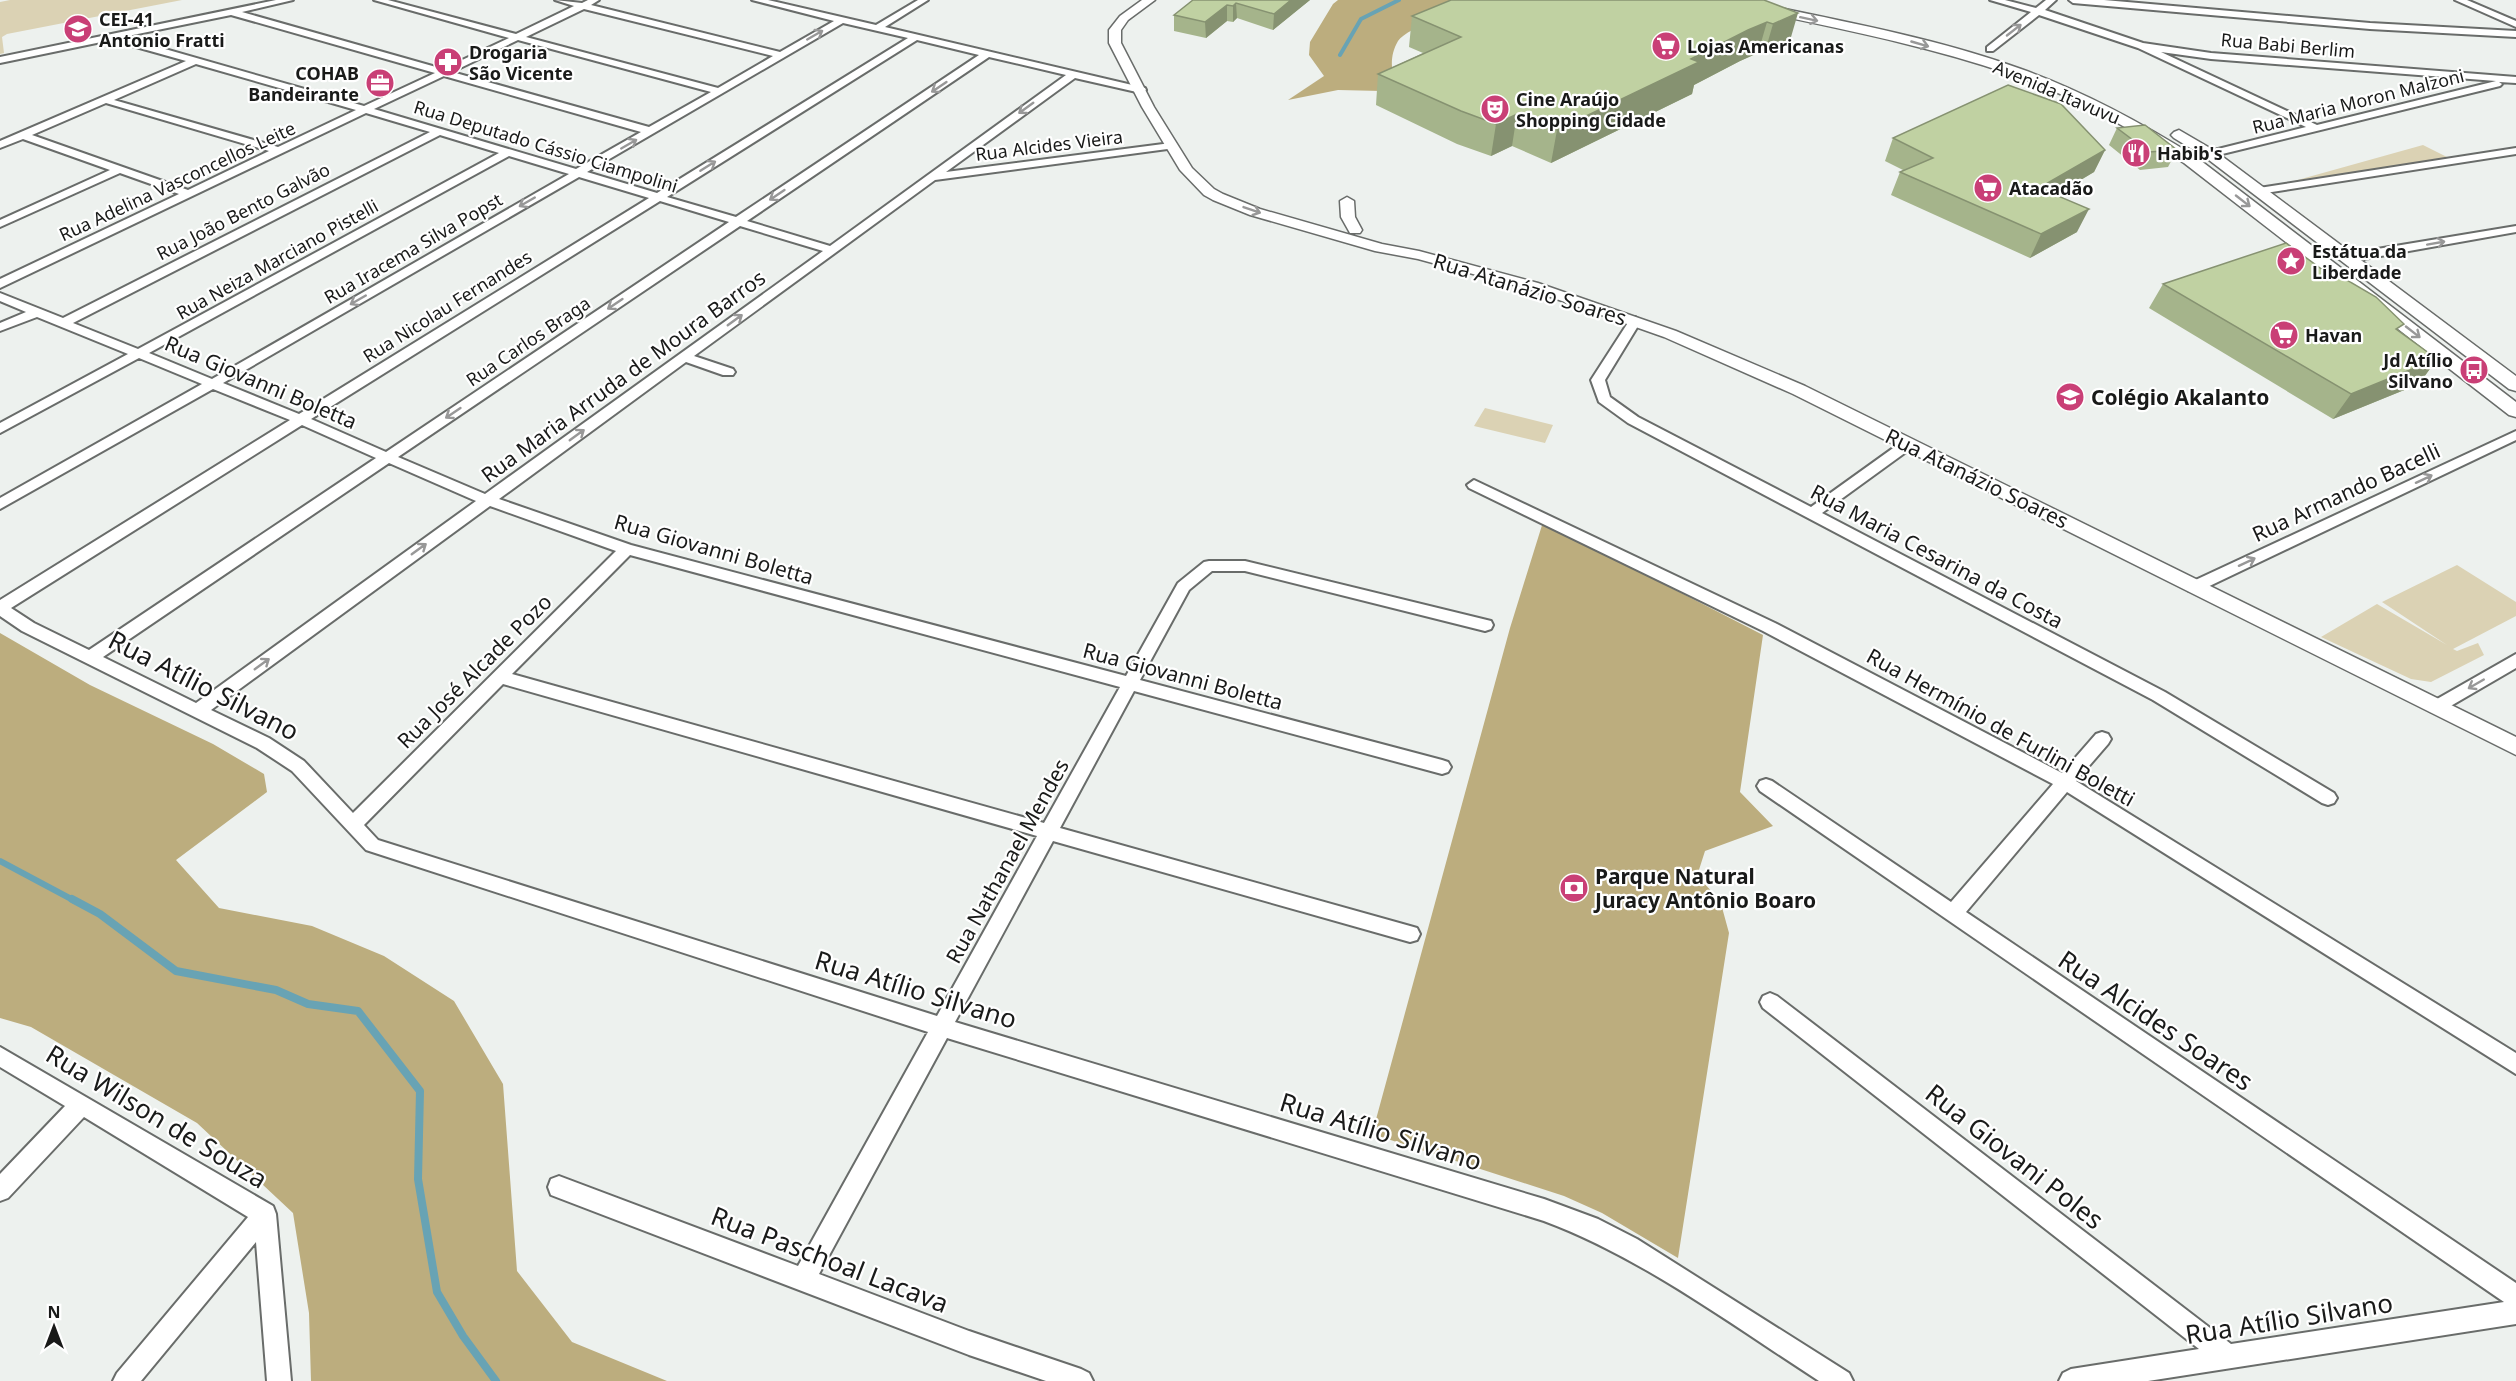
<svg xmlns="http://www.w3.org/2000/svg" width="2516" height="1381" viewBox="0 0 2516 1381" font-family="'Noto Sans',sans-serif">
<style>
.green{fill:#dbd2b4}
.forest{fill:#bcad7e}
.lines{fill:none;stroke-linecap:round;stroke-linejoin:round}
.stream-far2{stroke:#68a3b4;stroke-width:4}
.stream-far1{stroke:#68a3b4;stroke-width:6}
.stream{stroke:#68a3b4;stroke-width:8}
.minor-casing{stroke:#696c6a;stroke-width:4}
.tertiary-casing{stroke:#696c6a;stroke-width:3}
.secondary-casing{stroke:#696c6a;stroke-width:3}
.minor{fill:#fff;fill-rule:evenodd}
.tertiary{fill:#fff;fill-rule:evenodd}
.secondary{fill:#fff;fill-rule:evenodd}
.wall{fill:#a5b48b}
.shaded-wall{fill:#869271}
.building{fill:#c0d1a2;stroke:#869271;stroke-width:1.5}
.oneway{stroke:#989898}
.labels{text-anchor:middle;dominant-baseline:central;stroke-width:4.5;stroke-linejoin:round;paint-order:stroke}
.far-poi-label{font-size:18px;font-weight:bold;fill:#191a19;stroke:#fff;text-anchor:start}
.far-street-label{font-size:18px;fill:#191a19;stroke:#fff}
.street-label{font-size:21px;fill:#191a19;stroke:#fff}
.poi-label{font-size:21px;font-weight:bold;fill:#191a19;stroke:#fff;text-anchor:start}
.near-street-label{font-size:26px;fill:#191a19;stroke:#fff}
</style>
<rect width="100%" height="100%" fill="#edf1ee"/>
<path class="green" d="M 10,0 L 182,0 L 7,34 L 2,37 L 4,53 L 0,54 L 0,2 Z
M 2423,145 L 2451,159 L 2273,187 Z
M 1485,408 L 1553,425 L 1545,443 L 1474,426 Z
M 2457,565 L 2516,602 L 2516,616 L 2453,649 L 2457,651 L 2478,643 L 2484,655 L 2431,682 L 2411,679 L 2321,637 L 2377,604 L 2447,645 L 2382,602 Z"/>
<path class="forest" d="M 1338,0 L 1483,0 C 1465,7 1408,27 1398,41 C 1391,53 1391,64 1393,77 L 1382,91 L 1338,90 L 1288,100 L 1324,76 L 1309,55 L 1310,42 L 1333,4 Z
M 1543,522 L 1763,635 L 1740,792 L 1773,826 L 1705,851 L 1697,876 L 1720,900 L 1729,933 L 1678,1258 L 1602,1213 L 1564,1196 L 1372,1134 L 1510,628 Z
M 0,633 L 90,685 L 213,744 L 264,774 L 267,792 L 176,860 L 219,908 L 312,926 L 384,956 L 454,1001 L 503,1084 L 517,1271 L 572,1342 L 667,1381 L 311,1381 L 309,1313 L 293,1213 L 197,1123 L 31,1027 L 0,1018 Z"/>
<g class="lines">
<path class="stream-far2" d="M 1340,55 L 1361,19 L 1399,0"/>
<path class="stream-far1" d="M 0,861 L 75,901"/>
<path class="stream" d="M 72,899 L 100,914 L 176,971 L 276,990 L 308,1004 L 358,1011 L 420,1091 L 418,1179 L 437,1292 L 463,1336 L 496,1381"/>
<g class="minor-casing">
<path id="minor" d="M 276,0 L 293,0 L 242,12 L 443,69 L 509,38 L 374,0 L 388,0 L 516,34 L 574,6 L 555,0 L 582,3 L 588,0 L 599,0 L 591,5 L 780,52 L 834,21 L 752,0 L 768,0 L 876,25 L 918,0 L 928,0 L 885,27 L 1145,88 L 1146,90 L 1141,93 L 1075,78 L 946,172 L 1171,143 L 1175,144 L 1175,148 L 935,180 L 694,356 L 733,369 L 735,372 L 733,375 L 723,375 L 686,362 L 499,499 L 631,545 L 1126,676 L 1178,583 L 1204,562 L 1209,561 L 1245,561 L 1491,621 L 1493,625 L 1491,629 L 1485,631 L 1245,571 L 1212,571 L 1189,590 L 1140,680 L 1442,760 L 1448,762 L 1451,767 L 1448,772 L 1442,774 L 1134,691 L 1060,828 L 1410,926 L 1417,928 L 1420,934 L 1417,940 L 1410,942 L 1053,841 L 955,1022 L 1544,1199 L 1598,1219 L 1637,1239 L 1849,1373 L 1853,1381 L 1819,1381 C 1732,1325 1641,1257 1544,1221 L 947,1038 L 819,1274 L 969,1331 L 1081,1369 L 1089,1373 L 1093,1381 L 1046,1381 L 969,1355 L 551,1195 L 548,1187 L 551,1179 L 559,1176 L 798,1266 L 928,1032 L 366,850 L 292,771 L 257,748 L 22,631 L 0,616 L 0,600 L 290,420 L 213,389 L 0,509 L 0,498 L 202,384 L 139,358 L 0,433 L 0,423 L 128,354 L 37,317 L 0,331 L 0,323 L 26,312 L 0,301 L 0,293 L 63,318 L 430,132 L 366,113 L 0,288 L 0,279 L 179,194 L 120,173 L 0,227 L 0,220 L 110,170 L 23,139 L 0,148 L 0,141 L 186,61 L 111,40 L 0,63 L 0,57 ZM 584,9 L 773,56 L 718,88 L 526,37 ZM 231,15 L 435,73 L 364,106 L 123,37 ZM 843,23 L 908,38 L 657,193 L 587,172 ZM 518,40 L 711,92 L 649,127 L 452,72 ZM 917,40 L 979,55 L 736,217 L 667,197 ZM 989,57 L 1066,75 L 830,246 L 747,221 ZM 196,64 L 356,110 L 278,147 L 114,100 ZM 444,76 L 641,132 L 576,169 L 374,109 ZM 106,103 L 269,151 L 188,190 L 32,135 ZM 440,135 L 499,153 L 138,349 L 73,323 ZM 509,156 L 569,174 L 212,379 L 149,353 ZM 579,177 L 649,198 L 299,414 L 223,383 ZM 660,201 L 729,222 L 386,452 L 311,419 ZM 740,226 L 823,251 L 485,494 L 398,457 ZM 302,425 L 376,458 L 89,650 L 34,623 L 11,608 ZM 389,463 L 476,501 L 196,703 L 103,657 ZM 490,506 L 616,551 L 353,813 L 304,761 L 269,738 L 211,710 ZM 630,555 L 1120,687 L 1044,823 L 512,674 ZM 503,684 L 1037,836 L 937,1016 L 378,840 L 364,825 Z
M 1990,0 L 2005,0 L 2036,8 L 2046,0 L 2056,0 L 2045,10 L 2143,43 L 2211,53 L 2516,77 L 2516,83 L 2499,82 L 2502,84 L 2500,86 L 2210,157 L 2206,156 L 2206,152 L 2306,127 L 2138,48 L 2039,15 L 1993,51 L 1987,51 L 1987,47 L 2031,12 ZM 2161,52 L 2211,59 L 2496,81 L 2317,125 Z
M 2069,0 L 2104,0 L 2370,23 L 2516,31 L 2516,37 L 2370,29 L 2073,3 Z
M 2455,0 L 2467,0 L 2516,21 L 2516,27 Z
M 2516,148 L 2516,154 L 2259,194 L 2253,191 L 2259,188 Z
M 2516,226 L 2516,232 L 2347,262 L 2341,258 L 2347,254 Z
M 1635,317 L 1641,321 L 1605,380 L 1610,397 L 1638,417 L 1811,507 L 1903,441 L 1913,441 L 1915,444 L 1913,447 L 1822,513 L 2165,692 L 2334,793 L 2337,798 L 2334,803 L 2328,805 L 2322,803 L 2153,700 L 1628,423 L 1599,402 L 1591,380 L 1631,318 Z
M 2516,431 L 2516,440 L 2199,591 L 2189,591 L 2186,587 L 2189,583 Z
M 1474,480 L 1775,623 L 2062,773 L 2096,734 L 2102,732 L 2108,734 L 2111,739 L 2108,744 L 2076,781 L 2516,1053 L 2516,1074 L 2067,792 L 1966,912 L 2516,1283 L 2516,1324 L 2148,1381 L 2059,1381 L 2063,1373 L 2071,1369 L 2199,1349 L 1763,1008 L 1760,1002 L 1763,996 L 1770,993 L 1777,996 L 2231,1344 L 2504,1302 L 1760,791 L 1757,786 L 1760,781 L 1766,779 L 1772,781 L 1951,902 L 2053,784 L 1763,631 L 1469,488 L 1467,485 Z
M 2516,654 L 2516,668 L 2442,711 L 2436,713 L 2430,711 L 2428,707 L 2430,703 Z
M 0,1047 L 273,1206 L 276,1214 L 291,1381 L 267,1381 L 256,1242 L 141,1381 L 113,1381 L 117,1373 L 248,1217 L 84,1117 L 8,1198 L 0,1201 L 0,1174 L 65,1106 L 0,1067 Z"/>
</g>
<g class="tertiary-casing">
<path id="tertiary" d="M 1142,0 L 1155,0 L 1128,20 L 1121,30 L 1121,43 L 1154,107 L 1192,168 L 1214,189 L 1223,194 L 1260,209 L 1382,244 L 1419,251 L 1538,283 L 1676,331 L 1805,386 L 2516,737 L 2516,755 L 1793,394 L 1664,337 L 1528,289 L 1418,259 L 1375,251 L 1250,215 L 1213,200 L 1204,195 L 1180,170 L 1142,107 L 1109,43 L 1109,30 L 1120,16 Z
M 1347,197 L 1354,201 L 1355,217 L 1362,230 L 1360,233 L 1350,233 L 1341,217 L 1340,201 Z"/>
</g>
<g class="secondary-casing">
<path id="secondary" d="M 1718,0 L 1743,0 C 1834,20 1934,37 2021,69 C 2083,91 2140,122 2196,157 L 2516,402 L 2516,417 L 2509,415 L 2184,163 C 2129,128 2072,95 2010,74 C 1917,42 1820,25 1725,4 Z
M 2179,130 L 2215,151 L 2516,376 L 2516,391 L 2509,389 L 2205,157 L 2174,138 L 2171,135 L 2174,132 Z"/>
</g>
<use href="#minor" class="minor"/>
<use href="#tertiary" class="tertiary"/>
<use href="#secondary" class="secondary"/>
</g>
<path class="wall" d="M 1193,0 L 1310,0 L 1273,30 L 1237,18 L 1233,22 L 1227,21 L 1206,38 L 1174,31 L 1174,15 Z
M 1764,0 L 1789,44 L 1764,55 L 1758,53 L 1740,61 L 1694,85 L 1692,94 L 1551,163 L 1512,146 L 1491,156 L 1457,144 L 1376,105 L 1378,74 L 1423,53 L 1409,47 L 1412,16 Z
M 2117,128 L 2177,150 L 2168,167 L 2140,170 L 2109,145 Z
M 1893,138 L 2105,150 L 2094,172 L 2056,195 L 2077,232 L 2030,258 L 1891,195 L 1900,172 L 1903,170 L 1885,161 Z
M 2327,273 L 2399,331 L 2437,359 L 2419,384 L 2333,419 L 2149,308 L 2163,284 Z"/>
<path class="shaded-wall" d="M 1291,0 L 1310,0 L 1273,30 L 1274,14 Z
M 1236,3 L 1237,18 L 1233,22 L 1233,6 Z
M 1227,5 L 1227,21 L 1206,38 L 1205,22 Z
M 1798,13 L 1789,44 L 1764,55 L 1773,24 Z
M 1767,22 L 1758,53 L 1740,61 L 1694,85 L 1692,94 L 1551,163 L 1557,130 L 1748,30 Z
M 1517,114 L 1512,146 L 1491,156 L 1496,124 Z
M 2105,150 L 2094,172 L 2028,211 L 2039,188 Z
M 2089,209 L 2077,232 L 2030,258 L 2041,234 Z
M 2437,359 L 2419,384 L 2333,419 L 2351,394 Z"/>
<path class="building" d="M 1193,0 L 1291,0 L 1274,14 L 1236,3 L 1233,6 L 1227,5 L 1205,22 L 1174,15 Z
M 1451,0 L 1764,0 L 1798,13 L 1773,24 L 1767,22 L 1748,30 L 1691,59 L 1699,62 L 1557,130 L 1517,114 L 1496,124 L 1461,111 L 1378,74 L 1461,37 L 1412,16 Z
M 2008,85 L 2061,104 L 2105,150 L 2039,188 L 2089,209 L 2041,234 L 1900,172 L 1933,158 L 1893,138 Z
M 2145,125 L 2177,150 L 2149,152 L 2117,128 Z
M 2286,243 L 2327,273 L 2335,273 L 2376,297 L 2404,324 L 2396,329 L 2437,359 L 2351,394 L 2163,284 Z"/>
<defs><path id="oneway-shaft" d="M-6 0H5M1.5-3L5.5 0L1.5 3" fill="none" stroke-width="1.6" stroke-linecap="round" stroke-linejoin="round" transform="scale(1.5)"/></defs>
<g class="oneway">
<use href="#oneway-shaft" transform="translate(1809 19) rotate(12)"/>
<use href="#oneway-shaft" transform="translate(2014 30) rotate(-38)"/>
<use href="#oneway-shaft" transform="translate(815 35) rotate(-30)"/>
<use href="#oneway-shaft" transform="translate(1920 44) rotate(16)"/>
<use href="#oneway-shaft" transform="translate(939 87) rotate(146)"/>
<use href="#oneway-shaft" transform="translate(1026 108) rotate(144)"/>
<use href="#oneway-shaft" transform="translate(629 144) rotate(-30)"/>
<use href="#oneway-shaft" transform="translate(708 166) rotate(-32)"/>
<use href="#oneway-shaft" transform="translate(777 195) rotate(146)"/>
<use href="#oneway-shaft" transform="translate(2243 201) rotate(38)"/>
<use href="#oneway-shaft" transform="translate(527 202) rotate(150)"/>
<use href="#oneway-shaft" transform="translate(1252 210) rotate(19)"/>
<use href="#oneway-shaft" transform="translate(2436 243) rotate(-10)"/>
<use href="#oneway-shaft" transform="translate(358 300) rotate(150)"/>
<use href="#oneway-shaft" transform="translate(615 304) rotate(146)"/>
<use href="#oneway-shaft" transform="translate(735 320) rotate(-36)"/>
<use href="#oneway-shaft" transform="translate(2413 332) rotate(38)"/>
<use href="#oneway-shaft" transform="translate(453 413) rotate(146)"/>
<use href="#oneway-shaft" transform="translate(577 435) rotate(-36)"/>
<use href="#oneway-shaft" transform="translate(2424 479) rotate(-25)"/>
<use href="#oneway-shaft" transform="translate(419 549) rotate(-36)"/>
<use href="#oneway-shaft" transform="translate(2247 562) rotate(-25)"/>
<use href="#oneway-shaft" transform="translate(262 664) rotate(-36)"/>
<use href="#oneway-shaft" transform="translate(2476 684) rotate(150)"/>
</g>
<defs>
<g id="school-disc" transform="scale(1.5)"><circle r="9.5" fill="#c93f76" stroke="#fff"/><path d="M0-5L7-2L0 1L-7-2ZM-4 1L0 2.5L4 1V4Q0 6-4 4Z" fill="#fff"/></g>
<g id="supermarket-disc" transform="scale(1.5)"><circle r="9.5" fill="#c93f76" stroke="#fff"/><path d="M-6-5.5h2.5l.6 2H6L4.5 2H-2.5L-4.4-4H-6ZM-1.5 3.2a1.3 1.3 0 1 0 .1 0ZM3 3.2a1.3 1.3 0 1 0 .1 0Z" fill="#fff"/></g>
<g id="pharmacy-disc" transform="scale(1.5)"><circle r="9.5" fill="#c93f76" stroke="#fff"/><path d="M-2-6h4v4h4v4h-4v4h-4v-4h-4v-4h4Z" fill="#fff"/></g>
<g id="office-disc" transform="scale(1.5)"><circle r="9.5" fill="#c93f76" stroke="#fff"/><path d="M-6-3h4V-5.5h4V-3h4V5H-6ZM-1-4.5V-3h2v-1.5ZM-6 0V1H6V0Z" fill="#fff"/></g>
<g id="theatre-disc" transform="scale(1.5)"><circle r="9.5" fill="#c93f76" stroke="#fff"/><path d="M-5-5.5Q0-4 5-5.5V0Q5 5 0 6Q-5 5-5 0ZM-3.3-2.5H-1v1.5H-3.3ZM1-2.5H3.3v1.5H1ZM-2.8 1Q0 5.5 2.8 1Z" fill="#fff"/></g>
<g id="restaurant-disc" transform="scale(1.5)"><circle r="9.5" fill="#c93f76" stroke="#fff"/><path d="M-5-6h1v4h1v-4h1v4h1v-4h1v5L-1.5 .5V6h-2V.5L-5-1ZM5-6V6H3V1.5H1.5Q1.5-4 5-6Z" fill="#fff"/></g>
<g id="sight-disc" transform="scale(1.5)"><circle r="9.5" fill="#c93f76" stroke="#fff"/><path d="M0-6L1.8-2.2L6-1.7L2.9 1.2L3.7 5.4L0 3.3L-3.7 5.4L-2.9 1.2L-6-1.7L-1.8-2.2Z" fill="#fff"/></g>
<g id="bus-disc" transform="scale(1.5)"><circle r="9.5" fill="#c93f76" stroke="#fff"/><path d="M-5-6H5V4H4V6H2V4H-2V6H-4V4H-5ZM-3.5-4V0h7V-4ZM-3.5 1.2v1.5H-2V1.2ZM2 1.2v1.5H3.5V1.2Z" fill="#fff"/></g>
<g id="bank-disc" transform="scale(1.5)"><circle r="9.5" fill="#c93f76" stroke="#fff"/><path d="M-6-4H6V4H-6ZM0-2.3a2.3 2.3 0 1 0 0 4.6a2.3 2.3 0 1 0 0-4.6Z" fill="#fff"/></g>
</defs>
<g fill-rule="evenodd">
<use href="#school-disc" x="78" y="29"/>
<use href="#supermarket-disc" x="1666" y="46"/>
<use href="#pharmacy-disc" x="448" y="62"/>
<use href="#office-disc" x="380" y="83"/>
<use href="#theatre-disc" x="1495" y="109"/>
<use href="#restaurant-disc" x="2136" y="153"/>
<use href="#supermarket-disc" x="1988" y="188"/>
<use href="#sight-disc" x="2291" y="261"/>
<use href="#supermarket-disc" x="2284" y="335"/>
<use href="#bus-disc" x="2474" y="370"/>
<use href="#school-disc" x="2070" y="397"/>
<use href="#bank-disc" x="1574" y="888"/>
</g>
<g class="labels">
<g class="far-poi-label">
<text x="99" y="19">CEI-41<tspan x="99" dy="21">Antonio Fratti</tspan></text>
<text x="1687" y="46">Lojas Americanas</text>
<text x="469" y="52">Drogaria<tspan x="469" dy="21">São Vicente</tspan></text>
<text x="359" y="73" text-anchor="end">COHAB<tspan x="359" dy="21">Bandeirante</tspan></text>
<text x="1516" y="99">Cine Araújo<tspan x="1516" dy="21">Shopping Cidade</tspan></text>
<text x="2157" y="153">Habib's</text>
<text x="2009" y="188">Atacadão</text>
<text x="2312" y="251">Estátua da<tspan x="2312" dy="21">Liberdade</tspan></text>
<text x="2305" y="335">Havan</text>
<text x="2453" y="360" text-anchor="end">Jd Atílio<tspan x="2453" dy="21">Silvano</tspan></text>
</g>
<g class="far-street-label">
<text transform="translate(2288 45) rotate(5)">Rua Babi Berlim</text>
<text transform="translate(2057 92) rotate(23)">Avenida Itavuvu</text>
<text transform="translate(2358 101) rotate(-14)">Rua Maria Moron Malzoni</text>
<text transform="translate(1049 145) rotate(-7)">Rua Alcides Vieira</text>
<text transform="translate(546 146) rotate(17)">Rua Deputado Cássio Ciampolini</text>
<text transform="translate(177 181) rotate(-25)">Rua Adelina Vasconcellos Leite</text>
<text transform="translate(243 211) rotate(-27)">Rua João Bento Galvão</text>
<text transform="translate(413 248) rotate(-30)">Rua Iracema Silva Popst</text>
<text transform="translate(277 259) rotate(-29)">Rua Neiza Marciano Pistelli</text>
<text transform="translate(447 306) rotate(-32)">Rua Nicolau Fernandes</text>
<text transform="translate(528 341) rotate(-34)">Rua Carlos Braga</text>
</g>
<g class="street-label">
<text transform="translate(1530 289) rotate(17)">Rua Atanázio Soares</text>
<text transform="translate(623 376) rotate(-36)">Rua Maria Arruda de Moura Barros</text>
<text transform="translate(261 382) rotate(23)">Rua Giovanni Boletta</text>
<text transform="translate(1977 478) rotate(26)">Rua Atanázio Soares</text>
<text transform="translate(2346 492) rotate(-25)">Rua Armando Bacelli</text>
<text transform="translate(714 549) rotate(16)">Rua Giovanni Boletta</text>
<text transform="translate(1937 556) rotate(28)">Rua Maria Cesarina da Costa</text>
<text transform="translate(474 671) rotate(-45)">Rua José Alcade Pozo</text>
<text transform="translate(1183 676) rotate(15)">Rua Giovanni Boletta</text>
<text transform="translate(2001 727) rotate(29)">Rua Hermínio de Furlini Boletti</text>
<text transform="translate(1007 861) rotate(-61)">Rua Nathanael Mendes</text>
</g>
<g class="poi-label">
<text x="2091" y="397">Colégio Akalanto</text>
<text x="1595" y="876">Parque Natural<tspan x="1595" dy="24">Juracy Antônio Boaro</tspan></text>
</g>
<g class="near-street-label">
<text transform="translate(204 685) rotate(27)">Rua Atílio Silvano</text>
<text transform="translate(916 989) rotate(17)">Rua Atílio Silvano</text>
<text transform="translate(2156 1020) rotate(34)">Rua Alcides Soares</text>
<text transform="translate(157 1116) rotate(31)">Rua Wilson de Souza</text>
<text transform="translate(1381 1131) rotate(17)">Rua Atílio Silvano</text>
<text transform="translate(2015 1156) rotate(38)">Rua Giovani Poles</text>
<text transform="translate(830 1259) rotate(21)">Rua Paschoal Lacava</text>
<text transform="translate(2289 1318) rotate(-9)">Rua Atílio Silvano</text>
</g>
</g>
<g transform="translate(54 1327)" stroke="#ffffff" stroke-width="4.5" paint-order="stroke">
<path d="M0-4.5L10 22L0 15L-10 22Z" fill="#191a19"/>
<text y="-9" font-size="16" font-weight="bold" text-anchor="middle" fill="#191a19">N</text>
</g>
</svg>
